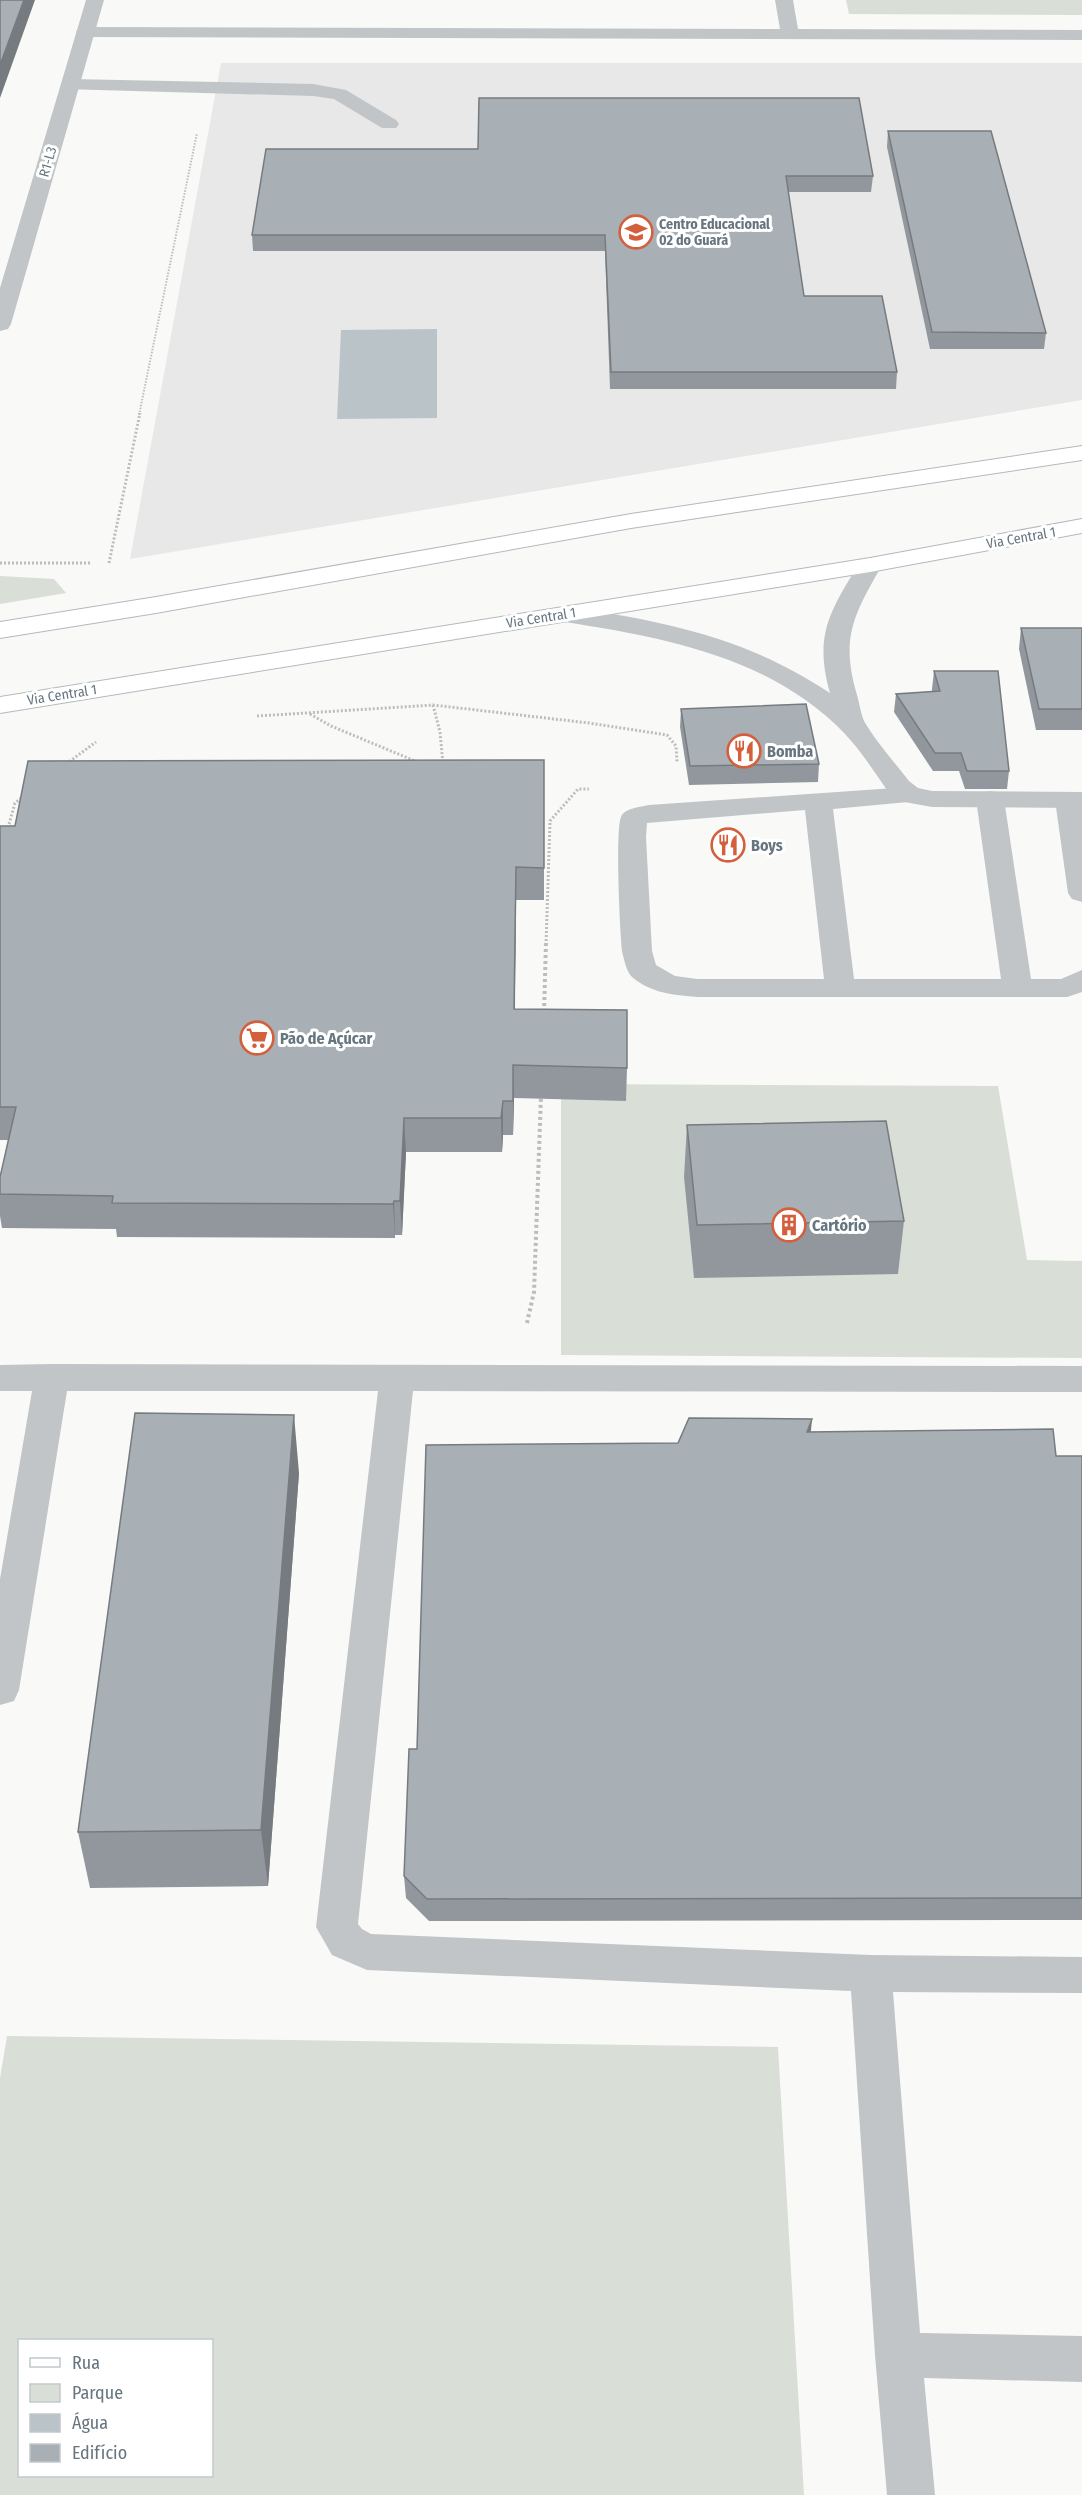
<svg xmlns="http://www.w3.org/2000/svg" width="1082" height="2495" viewBox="0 0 1082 2495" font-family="'Fira Sans Condensed',sans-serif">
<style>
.built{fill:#e7e8e7}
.green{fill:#d9ded7;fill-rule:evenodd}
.water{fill:#bac4c8}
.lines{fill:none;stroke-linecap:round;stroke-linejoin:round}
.secondary-casing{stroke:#b3b9bd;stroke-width:2}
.path-far2{stroke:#bbbec0;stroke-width:2;stroke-dasharray:1.5 1.5;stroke-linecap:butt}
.path-far1{stroke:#bbbec0;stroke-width:3;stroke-dasharray:2 2;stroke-linecap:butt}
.path{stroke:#bbbec0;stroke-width:4;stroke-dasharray:3 3;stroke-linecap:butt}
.service{fill:#c1c5c8;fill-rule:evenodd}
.minor{fill:#c1c5c8;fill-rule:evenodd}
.secondary{fill:#fff;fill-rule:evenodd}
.wall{fill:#91979c}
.shaded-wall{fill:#767b7f}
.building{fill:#a9b0b5;stroke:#767b7f;stroke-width:1.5}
.labels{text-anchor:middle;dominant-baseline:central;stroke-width:6;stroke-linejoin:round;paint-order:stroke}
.far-street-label{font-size:14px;fill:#66757f;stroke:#fff}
.far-poi-label{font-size:14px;font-weight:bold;fill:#66757f;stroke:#fff;text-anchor:start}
.poi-label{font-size:16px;font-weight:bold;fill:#66757f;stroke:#fff;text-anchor:start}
</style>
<rect width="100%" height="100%" fill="#f9f9f7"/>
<path class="built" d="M 221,63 L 1082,63 L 1082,400 L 130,559 Z"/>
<path class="green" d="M 846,0 L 1082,0 L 1082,15 L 849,14 Z
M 0,576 L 54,579 L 66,593 L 0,604 Z
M 561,1084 L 998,1086 L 1027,1260 L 1082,1261 L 1082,1358 L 561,1355 Z
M 7,2036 L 778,2047 L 804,2495 L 0,2495 L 0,2078 ZM 212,2340 L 212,2476 L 20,2476 L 20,2340 Z"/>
<path class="water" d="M 437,329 L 437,418 L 337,419 L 341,330 Z"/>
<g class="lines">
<g class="secondary-casing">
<path id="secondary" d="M 1082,446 L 1082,460 L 631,528 L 156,613 L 0,638 L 0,622 L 156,597 L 631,514 Z
M 1082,519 L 1082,533 L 870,572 L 0,713 L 0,697 L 870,558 Z"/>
</g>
<path class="path-far2" d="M 139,415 L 197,133"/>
<path class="path-far1" d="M 0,563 L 90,563
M 109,563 L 140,413
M 433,705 L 440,732 L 443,764
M 310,714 L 331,726 L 415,761
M 257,716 L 433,705 L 589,723 L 667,735 L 676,746 L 677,762
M 66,764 L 96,742
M 8,828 L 15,803 L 24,796
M 546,945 L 550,821 L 578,789 L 589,789"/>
<path class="path" d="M 544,1012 L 546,943
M 527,1323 L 534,1292 L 541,1095"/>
<path class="service" d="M 775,0 L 793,0 L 798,29 L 1082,30 L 1082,40 L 85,37 L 79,36 L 76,32 L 79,28 L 85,27 L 780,29 Z
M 70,79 L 313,84 L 346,90 L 396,120 L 399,124 L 396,128 L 382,128 L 334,99 L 313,96 L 63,89 L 61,85 L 63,81 Z
M 909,787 L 919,789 L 923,795 L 919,801 L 833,809 L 854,979 L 1001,979 L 976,799 L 980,793 L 990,791 L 1000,793 L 1004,799 L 1031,979 L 1061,979 L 1082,970 L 1082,992 L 1067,997 L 697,997 C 674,995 650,993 632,977 C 626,971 624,959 622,951 C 620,933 615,831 621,817 C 624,808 641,807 649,805 ZM 805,810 L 824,979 L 697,979 L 675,976 L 656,965 L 652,951 L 646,837 L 647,823 Z
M 1069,792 L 1079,794 L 1082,799 L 1082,902 L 1072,899 L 1068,893 L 1055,800 L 1059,794 Z"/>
<path class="minor" d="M 86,0 L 104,0 L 11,324 L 8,329 L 0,331 L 0,288 Z
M 870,558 L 879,560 L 882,565 C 854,615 840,637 857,695 C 860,705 861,718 867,726 C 879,745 895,763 909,781 L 918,788 L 932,791 L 1082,792 L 1082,808 L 932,807 L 899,801 L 889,793 C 875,773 862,752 845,734 C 771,657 666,638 565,622 L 556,619 L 552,614 L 556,609 L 565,606 C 665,622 744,636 830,693 C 814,636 829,613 858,565 L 861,560 Z
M 52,1364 L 1082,1366 L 1082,1392 L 413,1391 L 358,1924 L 362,1929 L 371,1934 L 871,1955 L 1082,1957 L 1082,1993 L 893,1992 L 920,2333 L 1082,2336 L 1082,2382 L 924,2378 L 935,2495 L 887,2495 L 875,2355 L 851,1991 L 367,1970 L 332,1955 L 316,1927 L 378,1391 L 67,1391 L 19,1690 L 14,1701 L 0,1705 L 0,1579 L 32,1391 L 0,1391 L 0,1365 Z"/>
<use href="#secondary" class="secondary"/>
</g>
<path class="wall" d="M 888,131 L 1046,333 L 1044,349 L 930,349 L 887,147 Z
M 266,149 L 873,176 L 871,192 L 788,192 L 804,296 L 897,372 L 896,389 L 610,389 L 605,251 L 253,251 L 252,235 Z
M 1021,628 L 1082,628 L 1082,730 L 1036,730 L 1019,649 Z
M 934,671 L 1009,771 L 1007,789 L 965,789 L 959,771 L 933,771 L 894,712 L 896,694 L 932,692 L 932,689 Z
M 681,709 L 819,764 L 818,782 L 689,785 L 680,727 Z
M 544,760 L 544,900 L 516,900 L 515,1009 L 627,1068 L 626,1101 L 514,1098 L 513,1135 L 503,1135 L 502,1152 L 406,1152 L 402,1235 L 395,1235 L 395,1238 L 117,1237 L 116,1229 L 2,1228 L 0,1216 L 0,1177 L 8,1140 L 0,1140 L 0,826 L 15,826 Z
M 687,1125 L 904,1221 L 898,1274 L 694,1278 L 684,1177 Z
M 811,1432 L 1056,1456 L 1082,1456 L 1082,1920 L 429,1921 L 406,1898 L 404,1876 L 417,1749 L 678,1443 Z
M 299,1473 L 268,1886 L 90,1888 L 78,1832 Z"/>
<path class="shaded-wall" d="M 24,0 L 35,0 L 0,98 L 0,65 Z
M 516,867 L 516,900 L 514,1042 L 514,1009 Z
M 513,1065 L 514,1098 L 513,1135 Z
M 503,1101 L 503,1135 L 502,1152 L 501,1118 Z
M 404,1118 L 406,1152 L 402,1235 L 400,1201 Z
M 394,1201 L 395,1235 L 395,1238 L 393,1204 Z
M 294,1415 L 299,1473 L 268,1886 L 261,1830 Z
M 812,1419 L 810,1442 L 807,1432 Z"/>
<path class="building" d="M 0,0 L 24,0 L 0,65 Z
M 479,98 L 859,98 L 873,176 L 786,176 L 804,296 L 882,296 L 897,372 L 611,372 L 605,235 L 252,235 L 266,149 L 478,149 Z
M 888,131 L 991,131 L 1046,333 L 932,332 Z
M 1021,628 L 1082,628 L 1082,709 L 1039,709 Z
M 934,671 L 998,671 L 1009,771 L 967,771 L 961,753 L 935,753 L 896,694 L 940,691 Z
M 806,704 L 819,764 L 690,766 L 681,709 Z
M 544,760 L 544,868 L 516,867 L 514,1009 L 627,1010 L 627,1068 L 513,1065 L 513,1101 L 503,1101 L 501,1118 L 404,1118 L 400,1201 L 394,1201 L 393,1204 L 112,1203 L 113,1196 L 0,1194 L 0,1177 L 16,1107 L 0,1107 L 0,826 L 15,826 L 28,761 Z
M 886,1121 L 904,1221 L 697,1225 L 687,1125 Z
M 135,1413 L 294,1415 L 261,1830 L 78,1832 Z
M 689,1418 L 812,1419 L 807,1432 L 1053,1429 L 1056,1456 L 1082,1456 L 1082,1898 L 427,1899 L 404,1876 L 409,1749 L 417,1749 L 426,1445 L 678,1443 Z"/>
<defs>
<g id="school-ring" transform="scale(1.725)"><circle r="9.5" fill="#fff" stroke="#d35f3d" stroke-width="1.5"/><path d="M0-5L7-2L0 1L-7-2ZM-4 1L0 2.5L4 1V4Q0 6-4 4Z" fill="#d35f3d"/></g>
<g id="restaurant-ring" transform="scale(1.725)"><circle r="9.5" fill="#fff" stroke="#d35f3d" stroke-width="1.5"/><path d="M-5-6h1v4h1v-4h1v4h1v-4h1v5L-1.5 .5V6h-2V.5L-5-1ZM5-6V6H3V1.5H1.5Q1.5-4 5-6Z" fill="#d35f3d"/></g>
<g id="supermarket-ring" transform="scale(1.725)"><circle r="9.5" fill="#fff" stroke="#d35f3d" stroke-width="1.5"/><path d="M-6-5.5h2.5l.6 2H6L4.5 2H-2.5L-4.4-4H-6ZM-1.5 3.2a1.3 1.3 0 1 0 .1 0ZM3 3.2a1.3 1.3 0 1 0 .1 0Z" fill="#d35f3d"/></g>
<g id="building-ring" transform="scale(1.725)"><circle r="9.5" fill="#fff" stroke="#d35f3d" stroke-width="1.5"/><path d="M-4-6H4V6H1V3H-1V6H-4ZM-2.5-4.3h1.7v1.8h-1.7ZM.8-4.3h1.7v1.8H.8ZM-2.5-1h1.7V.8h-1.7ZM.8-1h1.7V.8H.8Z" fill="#d35f3d"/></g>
</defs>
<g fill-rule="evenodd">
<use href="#school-ring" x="636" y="232"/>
<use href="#restaurant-ring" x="744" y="751"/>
<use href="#restaurant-ring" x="728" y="845"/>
<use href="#supermarket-ring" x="257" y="1038"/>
<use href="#building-ring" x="789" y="1225"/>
</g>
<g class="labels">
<g class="far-street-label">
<text transform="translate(48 162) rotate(-74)">R1-L3</text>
<text transform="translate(1021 538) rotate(-10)">Via Central 1</text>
<text transform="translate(541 618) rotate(-9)">Via Central 1</text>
<text transform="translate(62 695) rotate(-9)">Via Central 1</text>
</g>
<g class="far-poi-label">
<text x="659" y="224">Centro Educacional<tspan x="659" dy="16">02 do Guará</tspan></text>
</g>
<g class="poi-label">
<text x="767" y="751">Bomba</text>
<text x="751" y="845">Boys</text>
<text x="280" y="1038">Pão de Açúcar</text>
<text x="812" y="1225">Cartório</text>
</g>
</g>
<rect x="18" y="2339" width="195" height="138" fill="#ffffff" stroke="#c2c8cc" stroke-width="1.5"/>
<rect x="30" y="2358" width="30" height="9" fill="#ffffff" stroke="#c2c8cc" stroke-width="1.5"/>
<text x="72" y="2369" font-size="18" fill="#66757f">Rua</text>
<rect x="30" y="2384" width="30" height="18" fill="#d9ded7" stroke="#c2c8cc" stroke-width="1.5"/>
<text x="72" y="2399" font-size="18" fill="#66757f">Parque</text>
<rect x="30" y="2414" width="30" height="18" fill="#bac4c8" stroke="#c2c8cc" stroke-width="1.5"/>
<text x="72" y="2429" font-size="18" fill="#66757f">Água</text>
<rect x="30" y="2444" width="30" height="18" fill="#a9b0b5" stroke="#c2c8cc" stroke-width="1.5"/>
<text x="72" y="2459" font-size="18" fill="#66757f">Edifício</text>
</svg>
